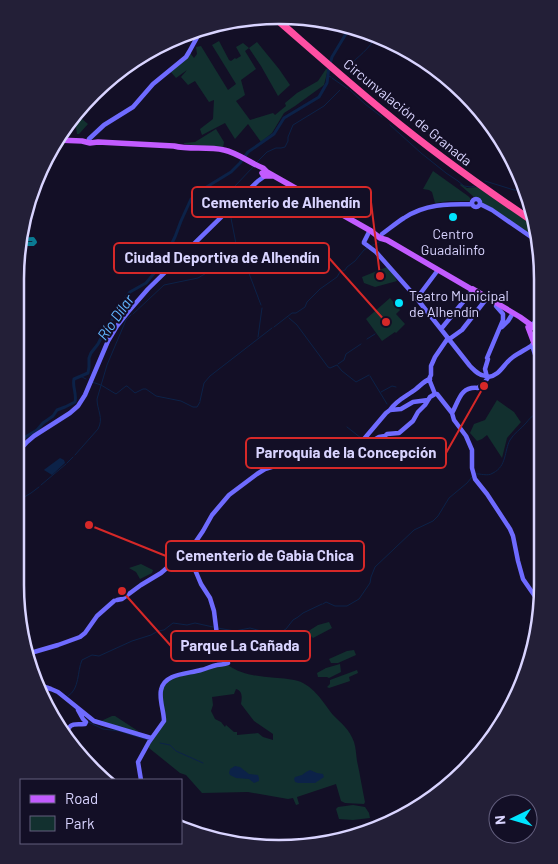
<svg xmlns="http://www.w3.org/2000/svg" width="558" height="864" viewBox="0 0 558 864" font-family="Barlow,sans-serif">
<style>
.green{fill:#12302f;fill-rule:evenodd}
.water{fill:#0c2248}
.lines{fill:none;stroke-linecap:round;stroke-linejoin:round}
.stream{stroke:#0c2248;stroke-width:1}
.river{stroke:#0c2248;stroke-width:3}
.taxiway{stroke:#0a7a92;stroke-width:4}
.secondary{stroke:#6f6bff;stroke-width:4.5}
.primary{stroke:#c25bff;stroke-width:5.5}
.highway{stroke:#ff4fa3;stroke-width:7}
.poi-dot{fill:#00e5ff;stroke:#130f26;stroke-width:2}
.labels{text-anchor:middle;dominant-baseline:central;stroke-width:4;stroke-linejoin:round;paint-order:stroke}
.street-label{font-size:14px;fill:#d9d4ff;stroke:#130f26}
.poi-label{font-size:14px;fill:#d9d4ff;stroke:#130f26}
.water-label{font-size:15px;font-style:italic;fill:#62b6ff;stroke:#130f26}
.rim{fill:none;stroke:#d9d4ff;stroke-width:2.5}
.leader{fill:none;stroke:#d62828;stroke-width:2}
.callout-dot{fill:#d62828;stroke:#130f26;stroke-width:2}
.callout{fill:#130f26;stroke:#d62828;stroke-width:2}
.callout-label{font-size:15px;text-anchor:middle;font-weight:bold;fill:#d9d4ff}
</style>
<rect width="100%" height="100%" fill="#130f26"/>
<path class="green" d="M 219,41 L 229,60 L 231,61 L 235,58 L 236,59 L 241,56 L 236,47 L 243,43 L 249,48 L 257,42 L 279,69 L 290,85 L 278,96 L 261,66 L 249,48 L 245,51 L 256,69 L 241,80 L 245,95 L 236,101 L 250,120 L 273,113 L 275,115 L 286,106 L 285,103 L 297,93 L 318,81 L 326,69 L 328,69 L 324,85 L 295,106 L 284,113 L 272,133 L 261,142 L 248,124 L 235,139 L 225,123 L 202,135 L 200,129 L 213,119 L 214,100 L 209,102 L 195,81 L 188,85 L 181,77 L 187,70 L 176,78 L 170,71 L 190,53 L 194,58 L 197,54 L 196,47 L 201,46 L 228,90 L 236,84 L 212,45 Z
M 75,114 C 79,116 83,120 88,124 L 79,134 L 77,134 L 76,127 L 67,126 Z
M 216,129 L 224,142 L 223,148 L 184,144 L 184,143 L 195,142 Z
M 433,171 L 468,196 L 470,198 L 471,201 L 449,201 L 435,203 L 432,192 L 429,190 L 423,189 Z
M 461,184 L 467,188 L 478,187 L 533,225 L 536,239 L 482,203 L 479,198 L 474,197 L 460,185 Z
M 387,267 L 394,275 L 397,281 L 375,287 L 364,283 L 362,277 Z
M 390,298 L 400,310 L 396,314 L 405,324 L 396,333 L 395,332 L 382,341 L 366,319 Z
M 497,400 L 514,412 L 520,421 L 521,422 L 507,438 L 502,458 L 487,435 L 482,439 L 477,441 L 470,433 L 474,424 L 485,420 Z
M 141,564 L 153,570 L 152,573 L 140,579 L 136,572 L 129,568 Z
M 329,622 L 332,628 L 313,638 L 307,632 L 318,625 Z
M 354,650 L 356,655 L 338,663 L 331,663 L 329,659 L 347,651 Z
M 340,664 L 341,672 L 329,678 L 327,677 L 318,677 L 317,673 L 326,668 Z
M 228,665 C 247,679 273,676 294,680 C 312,683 323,702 333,715 C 342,724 349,729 354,742 C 356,748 356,755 357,761 C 360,774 362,788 365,802 L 364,804 L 345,803 L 341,801 L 336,784 L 297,797 L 299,804 L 296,805 L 293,798 L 288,799 L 248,792 L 202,793 L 186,775 L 180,773 L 149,748 L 149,743 L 166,721 L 161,694 L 163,687 L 171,679 L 216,666 ZM 236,689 C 243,691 242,698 241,704 L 254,721 L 273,734 L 273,740 L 263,737 L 258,733 L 237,735 L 237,732 L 234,732 L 226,725 L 225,727 L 221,722 L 215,719 L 211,711 L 213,705 L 212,697 L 234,694 Z
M 357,670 L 358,673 L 349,677 L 350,681 L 329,688 L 327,687 L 330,684 L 330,680 Z
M 112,716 L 115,716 L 138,731 L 138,732 L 94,720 L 95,719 L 101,721 Z
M 353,805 L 365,807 L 369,813 L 370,818 L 353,820 L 339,819 L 336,809 L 338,807 Z"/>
<path class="water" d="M 60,458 L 64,460 L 65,463 L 52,475 L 44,470 L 45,469 Z
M 235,766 L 240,767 L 249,774 L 258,775 L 259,778 L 259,781 L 254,783 L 249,779 L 236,778 L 230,775 L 229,773 L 230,769 Z
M 310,770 L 317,773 L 323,774 L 324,777 L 315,783 L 298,783 L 295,782 L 294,779 L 295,777 L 302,775 L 306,772 Z"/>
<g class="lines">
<path class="stream" d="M 348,67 C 357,57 370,49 376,36
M 328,76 L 331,77
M 332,78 L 348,89
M 350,90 L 365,104 L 382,117
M 390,125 L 421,153 L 446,173 L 458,181 L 464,186 L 471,187 L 475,186
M 256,163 L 267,152 L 276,148 L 281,148 L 285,147 L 288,141 L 288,137 L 293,125 L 324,106 L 340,90
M 485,181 L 514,190 L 523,190
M 232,193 L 235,186 L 254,166
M 228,207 L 228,202 L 231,195
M 371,246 L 381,241
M 239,250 L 242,255 L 261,305
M 133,314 L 164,285 L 198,278 L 238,254 L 230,213
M 289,318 L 297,325 L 328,367 L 330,368 L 337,365 L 342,371 L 356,382 L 369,375
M 274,327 L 292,313 L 296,313 L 305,307 L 307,302 L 320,289 L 337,277 L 340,272 L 345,270 L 347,267 L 355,261 L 364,250 L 367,248
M 258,337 L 262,308
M 367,339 L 375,334
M 338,364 L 344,360 L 346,354 L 361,344
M 80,376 L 86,379
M 370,376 L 387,404
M 92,382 L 101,385 L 116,394 L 126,386 L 127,386 L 135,393 L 143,389 L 146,389 L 156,396 L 181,401 L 193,407 L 197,407 L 200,402
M 381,392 L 392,386 L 396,387
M 200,401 L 204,383 L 210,376 L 272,328
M 347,427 L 361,438
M 75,455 L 98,429 C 104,418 97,410 97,399 L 107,365 L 126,320 L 131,315
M 67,463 L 73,457
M 474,474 C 481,473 487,477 493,473 C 507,466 504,451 510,440 C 514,433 521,429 526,423 C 531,417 534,413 542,413
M 41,485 L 66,464
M 16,502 L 31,493 L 39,487
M 323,604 L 326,602 L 335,606 L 347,606 L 359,599 L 370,583 L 371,577 L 375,567 L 414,530 L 433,521 L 438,516 L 449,498 L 467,483 L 472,477
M 217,628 L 235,631 L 250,628 L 261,631 L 265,633 L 281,632 L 286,629 L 293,620 L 298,617 L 303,613 L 322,604
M 68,696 C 80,689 77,671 82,660 L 92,655 L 99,656 L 132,641 L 151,635 L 158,631 L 164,630 L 173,623 L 187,625 L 195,623 L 213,627
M 88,722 L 103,729 L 119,731 L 148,740
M 160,743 L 170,745 L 176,751 L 203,763"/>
<path class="river" d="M 16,445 L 22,439 L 37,430 L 43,423 L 53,416 L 57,410 L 65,407 L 75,402 C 77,394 72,386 74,379 L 88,373 L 89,367 L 89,358 L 91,353 L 98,344 L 104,332 L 111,322 L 116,312 L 122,304 L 127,296 L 130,292 L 146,283 L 161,265 L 175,237 L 181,221 L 191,199 L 200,191 L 231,172 L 240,163 L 248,152 L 274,134 L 284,118 L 319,97 L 327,83 L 329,67 L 332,57 L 350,27"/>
<path class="taxiway" d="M 33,239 L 35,242 L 33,244 L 27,244 L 19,240 Z"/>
<path class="secondary" d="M 89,139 L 104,125 L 133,107 L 153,84 L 186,57 L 189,52 L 200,32
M472 203a4 4 0 1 1 8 0a4 4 0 1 1-8 0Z
M 480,204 L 492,210 L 537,241
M 382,234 C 389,229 396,223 404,218 C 425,204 447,204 472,204
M 364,242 L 370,230
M 364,243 L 376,252 L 414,295 L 470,366 C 474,370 479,376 486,376
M 417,298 L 438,270
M 531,325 L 537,321 L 542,313
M 502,327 L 508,321 L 513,313
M 441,329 L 472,291
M 448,340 L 462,330 L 487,298
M 532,345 L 542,376
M 487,377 L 485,369 L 488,359 L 487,358 L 503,320 L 503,314 L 496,306 L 496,303
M 435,394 L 437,394 L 452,413 L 454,420 L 466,436 L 472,450 L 472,468 L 475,479 L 487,494 L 510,529 L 513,536 L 518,561 L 523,579 L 541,605
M 435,394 L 429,379 L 431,375 L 431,366 L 435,357 L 448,338
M 390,410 C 396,400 407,396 416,389 C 421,385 424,381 430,379
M 452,413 C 459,401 460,386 478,388 C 481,385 487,381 488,377 C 501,375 503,364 513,357 C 520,352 527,349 534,344
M 364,439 L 369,443 L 379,437 L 385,436 L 387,434 L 399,433 L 413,421 L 418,412 L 425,405 L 430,397 L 435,394
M 364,439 L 386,413 L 390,410 L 401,409 L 413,402 L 428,400
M 16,454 L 27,442 L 34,436 L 70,413 L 78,406 L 85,395 L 108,341 L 117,326 L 128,312 L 148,289 L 258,181 L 265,176
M 117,600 L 122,599 L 141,585 L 161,573 L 176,560 L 188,553 L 203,531 L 212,515 L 229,495 L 257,474 L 265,469 L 278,465 L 305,465 L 333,458 L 340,455 L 353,442 L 364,439
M 27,659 L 30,655 L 34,652 L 58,645 L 80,637 L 85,633 L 97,616 L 114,601
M 36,684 L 51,689 L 58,692 L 94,721 L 151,738
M 64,736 C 72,722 70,725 85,724 L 86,722 L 83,719 L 78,710
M 141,780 L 138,762 L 149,742 L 164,721 C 164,711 159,700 161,690 C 164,673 188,674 201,670 C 206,669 211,666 217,665 C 221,664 224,665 228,663 L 217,635 L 214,611 L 210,598 L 201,584 L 188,553"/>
<path class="primary" d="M 57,140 L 82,141 L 90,143 L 98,142 L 174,146 C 189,150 208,146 224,150 C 238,153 250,163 263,168 L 267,172 L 371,231 L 380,238 L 387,240 L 471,289
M 262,173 L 264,176 L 273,176
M 473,289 L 520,317 L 531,325 L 531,328
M 528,327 L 534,343
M 534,338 L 536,342 L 542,344"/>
<path class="highway" d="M 274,17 C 312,50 349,83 387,114 C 433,152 482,187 531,220"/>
</g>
<g class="poi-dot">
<circle cx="453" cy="217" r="5"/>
<circle cx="399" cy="303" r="5"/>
</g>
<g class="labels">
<g class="street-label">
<text transform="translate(408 112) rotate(39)">Circunvalación de Granada</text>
</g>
<g class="poi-label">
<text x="453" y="233">Centro<tspan x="453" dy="16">Guadalinfo</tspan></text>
<text x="409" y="295" text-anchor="start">Teatro Municipal<tspan x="409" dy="16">de Alhendín</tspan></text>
</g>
<g class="water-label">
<text transform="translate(115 317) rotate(-55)">Río Dílar</text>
</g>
</g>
<path d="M0 0H558V864H0ZM279 24H279A255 255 0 0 1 534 279V585A255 255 0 0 1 279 840H279A255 255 0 0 1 24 585V279A255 255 0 0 1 279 24Z" fill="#231f37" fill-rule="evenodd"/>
<path class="rim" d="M279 24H279A255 255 0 0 1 534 279V585A255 255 0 0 1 279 840H279A255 255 0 0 1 24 585V279A255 255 0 0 1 279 24Z"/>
<path class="leader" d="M380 276L371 202M386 322L329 258M484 386L446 453M89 525L166 556M122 591L171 646"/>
<g class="callout-dot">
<circle cx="380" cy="276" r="5"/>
<circle cx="386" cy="322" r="5"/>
<circle cx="484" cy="386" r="5"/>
<circle cx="89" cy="525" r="5"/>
<circle cx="122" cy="591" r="5"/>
</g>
<g class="callout">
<rect x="192" y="187" width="179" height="30" rx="5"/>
<rect x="114" y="243" width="215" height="30" rx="5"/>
<rect x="246" y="438" width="200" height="30" rx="5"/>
<rect x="166" y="541" width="198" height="30" rx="5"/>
<rect x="171" y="631" width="139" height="30" rx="5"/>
</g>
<g class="callout-label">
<text x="281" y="208">Cementerio de Alhendín</text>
<text x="222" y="263">Ciudad Deportiva de Alhendín</text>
<text x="346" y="458">Parroquia de la Concepción</text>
<text x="265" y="561">Cementerio de Gabia Chica</text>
<text x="240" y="651">Parque La Cañada</text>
</g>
<rect x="20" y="779" width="162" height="65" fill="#130f26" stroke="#625e7d"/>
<rect x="30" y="795" width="25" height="8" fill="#c25bff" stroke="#625e7d"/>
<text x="65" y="804" font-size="15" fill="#d9d4ff">Road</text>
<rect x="30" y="816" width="25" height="15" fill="#12302f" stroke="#625e7d"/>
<text x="65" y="829" font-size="15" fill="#d9d4ff">Park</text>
<g transform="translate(513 819) rotate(265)"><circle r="24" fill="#130f26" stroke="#625e7d"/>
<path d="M0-4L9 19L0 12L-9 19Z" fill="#00e5ff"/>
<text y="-8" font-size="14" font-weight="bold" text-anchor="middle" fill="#d9d4ff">N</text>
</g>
</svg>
